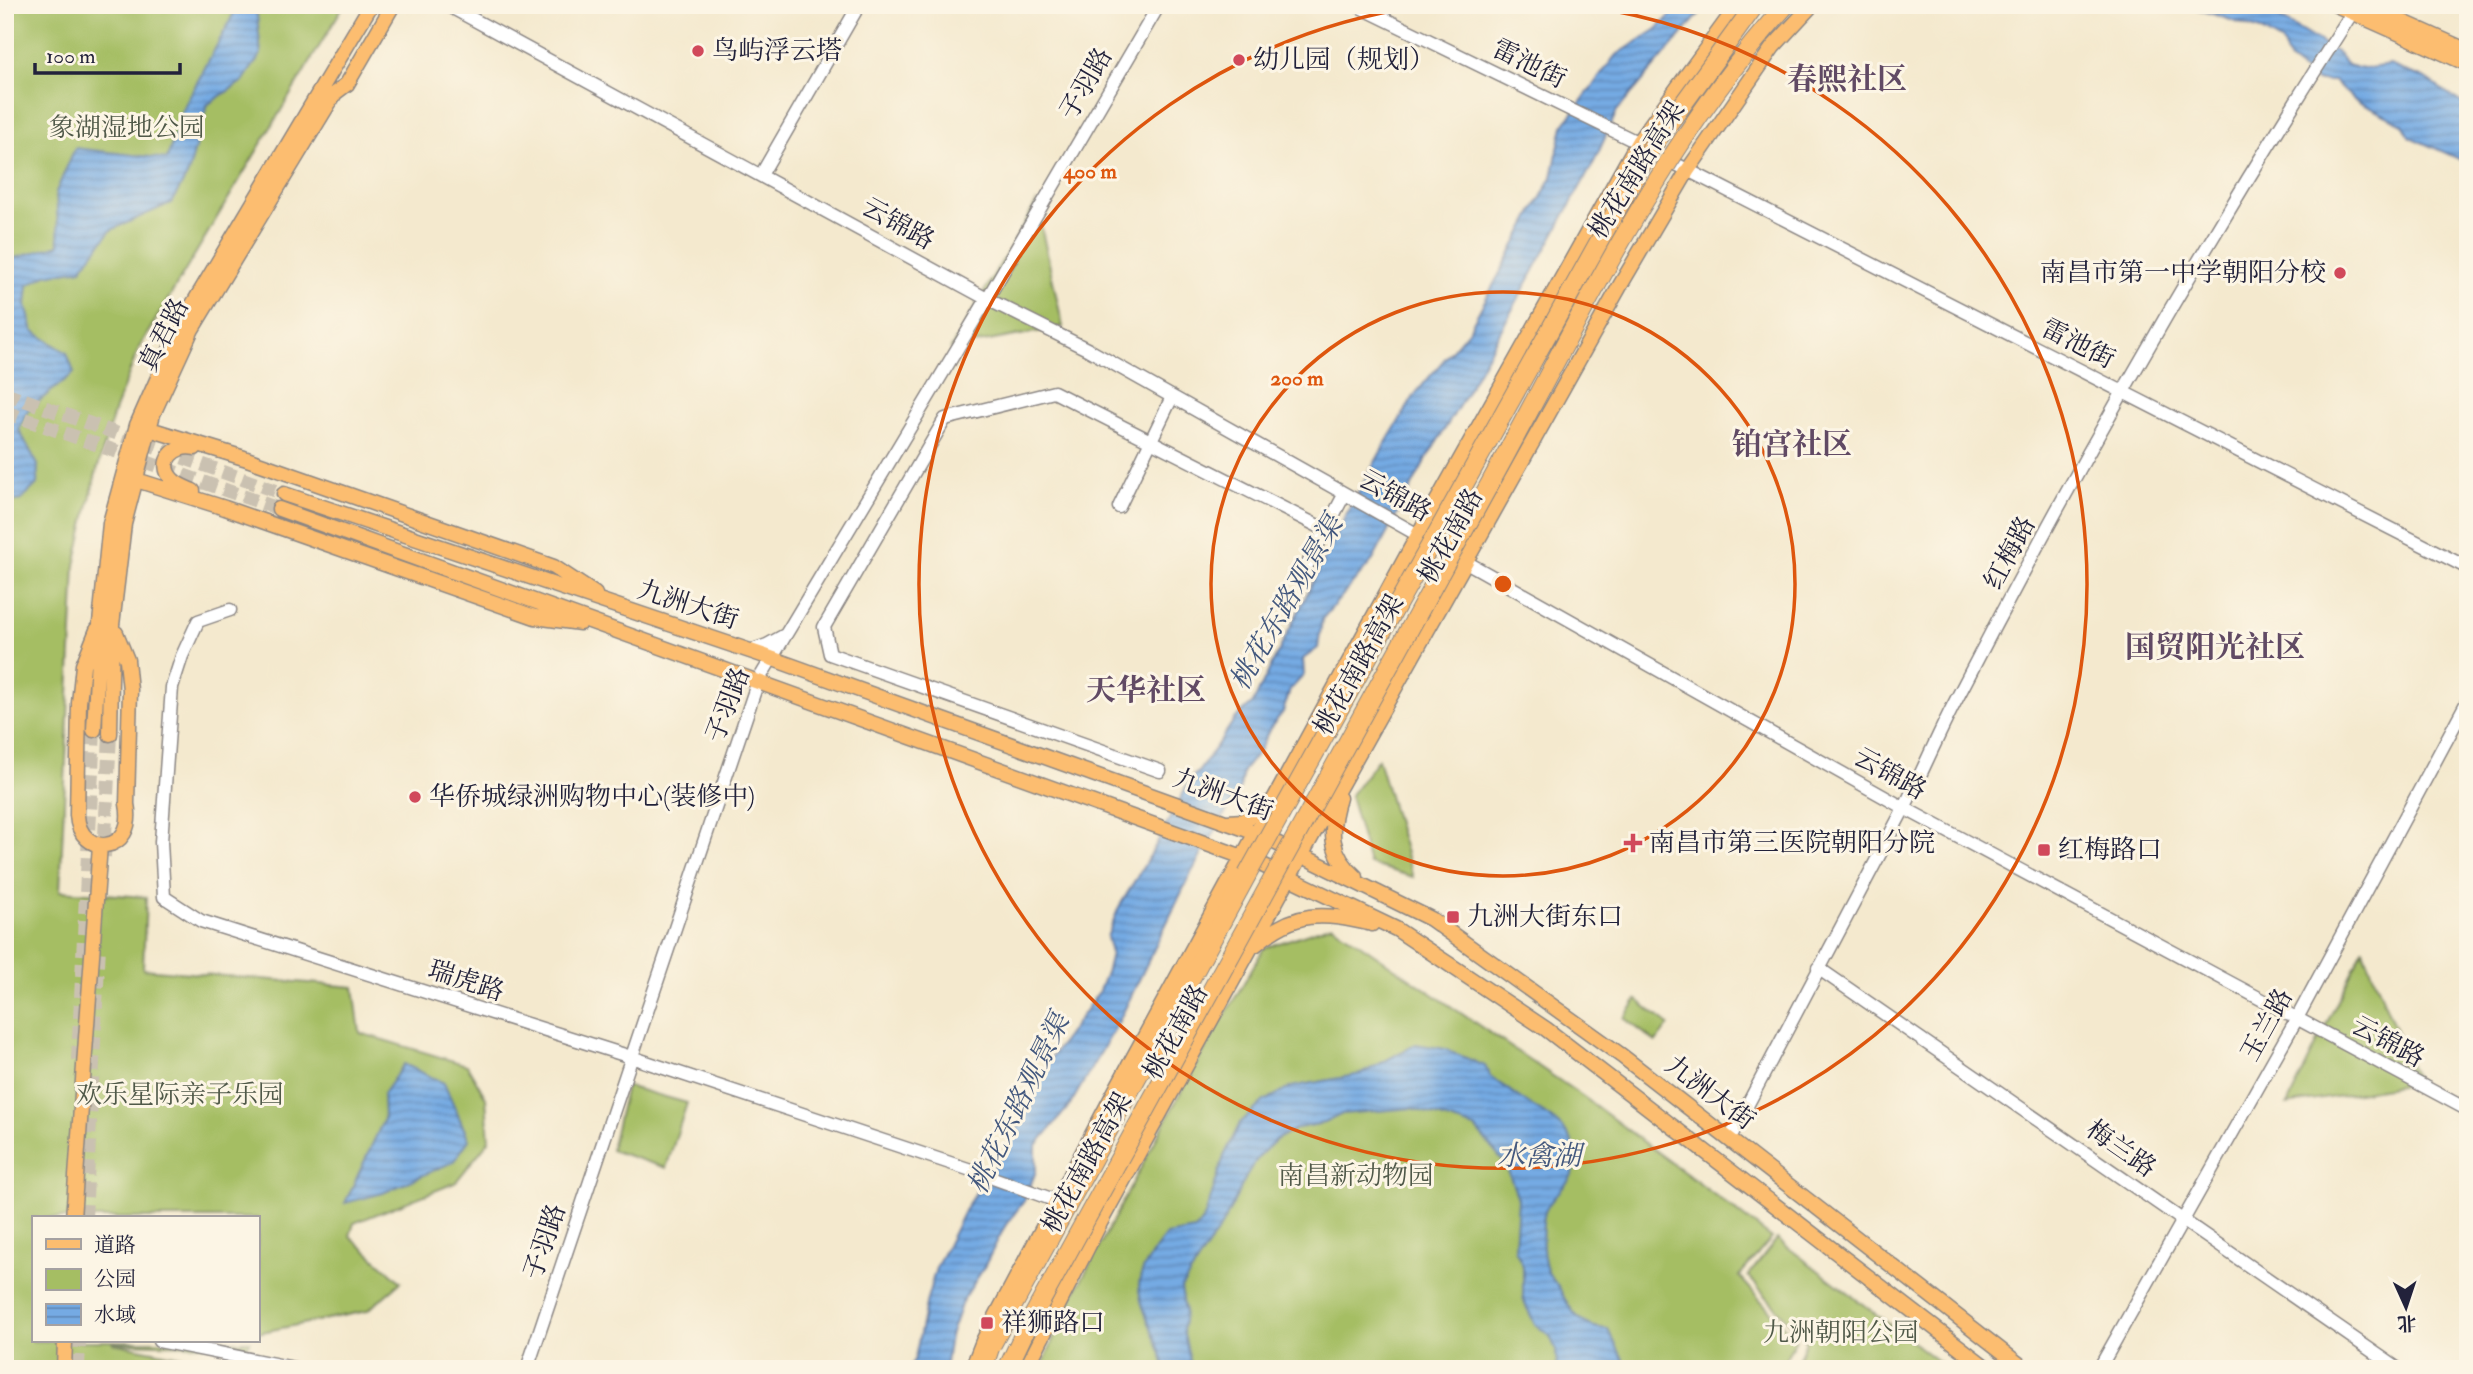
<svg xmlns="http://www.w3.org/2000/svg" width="2473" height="1374" viewBox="0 0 2473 1374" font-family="'IM FELL Double Pica','Noto Serif SC',serif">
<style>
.green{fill:#a5be63;stroke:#64704f;stroke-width:2}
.water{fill:url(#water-rules);stroke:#4c668f;stroke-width:2}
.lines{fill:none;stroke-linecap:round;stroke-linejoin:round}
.major-tunnel{stroke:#cac1b1;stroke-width:14;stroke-dasharray:14 7;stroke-linecap:butt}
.minor-casing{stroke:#8b8684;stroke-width:15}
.major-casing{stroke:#8b8684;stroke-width:17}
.highway-casing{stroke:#8b8684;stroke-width:20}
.minor{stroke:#fff;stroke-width:12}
.major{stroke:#fcbd6f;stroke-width:14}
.highway{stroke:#fcbd6f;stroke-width:18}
.highway-bridge-casing{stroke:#8b8684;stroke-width:20;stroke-linecap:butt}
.highway-bridge{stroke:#fcbd6f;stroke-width:18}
.ring{fill:none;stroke:#de560e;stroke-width:3.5}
.poi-dot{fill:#d1495b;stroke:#fcf5e5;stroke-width:2.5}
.labels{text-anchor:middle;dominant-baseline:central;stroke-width:6;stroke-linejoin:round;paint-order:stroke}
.poi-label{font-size:26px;fill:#22223b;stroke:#fcf5e5;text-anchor:start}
.street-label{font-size:26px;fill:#22223b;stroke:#fcf5e5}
.park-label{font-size:26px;fill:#505949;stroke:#fcf5e5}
.water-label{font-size:28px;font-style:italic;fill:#43587e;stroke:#fcf5e5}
.quarter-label{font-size:30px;font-weight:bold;fill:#614a64;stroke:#fcf5e5}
.centre{fill:#de560e;stroke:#fcf5e5;stroke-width:3.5}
.ring-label{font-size:21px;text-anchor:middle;font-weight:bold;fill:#de560e;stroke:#fcf5e5;stroke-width:6;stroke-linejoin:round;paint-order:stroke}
</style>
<defs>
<pattern id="water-rules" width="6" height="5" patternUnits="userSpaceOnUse" patternTransform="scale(1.75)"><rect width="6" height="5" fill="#75aae3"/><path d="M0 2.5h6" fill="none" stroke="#608ab9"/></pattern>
</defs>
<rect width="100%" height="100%" fill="#fcf5e5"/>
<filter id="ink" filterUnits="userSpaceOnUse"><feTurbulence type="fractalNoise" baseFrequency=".0143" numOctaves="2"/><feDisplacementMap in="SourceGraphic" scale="14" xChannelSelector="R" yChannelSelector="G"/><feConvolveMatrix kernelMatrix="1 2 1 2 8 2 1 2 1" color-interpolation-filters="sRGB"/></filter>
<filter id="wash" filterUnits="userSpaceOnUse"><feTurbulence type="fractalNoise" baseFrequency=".00686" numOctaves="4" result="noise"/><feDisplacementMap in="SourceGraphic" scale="28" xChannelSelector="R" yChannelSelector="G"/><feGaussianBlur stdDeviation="1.57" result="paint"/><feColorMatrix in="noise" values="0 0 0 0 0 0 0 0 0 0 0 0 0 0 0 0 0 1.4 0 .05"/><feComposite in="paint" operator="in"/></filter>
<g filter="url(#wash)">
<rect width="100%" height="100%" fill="#f4e9ce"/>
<path class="green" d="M 5,5 L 344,5 L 139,348 L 115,409 L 95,477 L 75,565 L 60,891 L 146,897 L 143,969 L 354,987 L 360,1033 L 467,1065 L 486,1098 L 489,1141 L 455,1183 L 354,1223 L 350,1236 L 401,1282 L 367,1311 L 257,1333 L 257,1218 L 33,1218 L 33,1341 L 250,1341 L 247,1346 L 112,1343 L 247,1369 L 5,1369 Z
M 1036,203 L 1063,327 L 951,348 Z
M 1378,759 L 1413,877 L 1369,864 L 1350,796 Z
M 1332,925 L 1585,1098 L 1772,1238 L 1739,1276 L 1796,1340 L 1779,1369 L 1041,1369 L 1065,1311 L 1189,1077 L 1264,948 Z
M 2363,949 L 2417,1083 L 2287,1105 Z
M 1637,1000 L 1669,1025 L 1656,1042 L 1624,1018 Z
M 626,1086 L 687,1103 L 666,1168 L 611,1150 Z
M 1777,1239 L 1948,1369 L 1794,1369 L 1806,1341 L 1748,1276 Z"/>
<path class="water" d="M 233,5 L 256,5 L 261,54 L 243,81 L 207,105 L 188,174 L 171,203 L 111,230 L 81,269 L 46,275 L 28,285 L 26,305 L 33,331 L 67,353 L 74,373 L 28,410 L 19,430 L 38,465 L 37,484 L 21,500 L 5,503 L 5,261 L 59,245 L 56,192 L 75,148 L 167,159 L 183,109 L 233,15 Z
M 1681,5 L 1707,5 L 1617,111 L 1594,162 L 1459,406 L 1427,458 L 1373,560 L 1322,619 L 1318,648 L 1303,659 L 1304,675 L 1290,690 L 1283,712 L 1270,728 L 1259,751 L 1243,771 L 1240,788 L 1190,875 L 1118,1023 L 1070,1105 L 1036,1146 L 1036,1171 L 1024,1201 L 1005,1226 L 983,1269 L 962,1302 L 950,1336 L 945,1369 L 909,1369 L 915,1358 L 927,1299 L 936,1268 L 966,1207 L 1014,1137 L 1048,1062 L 1098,993 L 1107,970 L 1111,953 L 1107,937 L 1119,907 L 1151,854 L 1191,778 L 1199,771 L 1235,719 L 1253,703 L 1349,509 L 1387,441 L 1416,393 L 1469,330 L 1552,177 L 1563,126 L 1615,56 L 1657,29 Z
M 2185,5 L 2240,5 L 2268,11 L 2336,52 L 2347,65 L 2362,69 L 2390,65 L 2426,79 L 2468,107 L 2468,163 L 2410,137 L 2403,124 L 2354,100 L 2334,81 L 2316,81 L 2290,61 L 2282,43 L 2258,29 Z
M 1416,1044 L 1445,1049 L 1485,1066 L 1490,1076 C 1500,1083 1510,1091 1520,1098 C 1541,1113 1570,1124 1576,1153 C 1581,1180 1552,1192 1545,1212 C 1541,1226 1542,1257 1547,1270 C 1550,1277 1555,1282 1559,1288 C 1570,1310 1581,1329 1608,1329 L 1628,1369 L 1557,1369 L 1556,1350 L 1550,1336 L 1535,1324 L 1523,1300 L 1523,1266 L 1515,1249 L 1518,1199 L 1506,1165 L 1475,1128 L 1412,1108 L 1342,1114 L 1324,1123 L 1298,1128 L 1277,1139 L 1261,1154 L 1249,1171 L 1225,1220 L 1181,1288 L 1185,1310 L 1183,1330 L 1192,1369 L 1165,1369 C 1164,1358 1158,1348 1155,1338 C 1134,1286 1130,1282 1166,1235 L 1195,1230 L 1205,1216 L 1224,1156 L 1240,1123 L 1264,1101 L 1291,1087 L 1361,1074 Z
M 404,1064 L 444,1083 L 469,1140 L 453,1162 L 383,1193 L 345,1203 L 384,1119 L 383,1094 Z"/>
</g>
<g filter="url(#ink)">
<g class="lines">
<path class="major-tunnel" d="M 5,393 L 284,494
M 5,412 L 279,509
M 104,857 L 110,734
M 78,1060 L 94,730
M 85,1218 L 99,947
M 78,1369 L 79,1341"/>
<g class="minor-casing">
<path id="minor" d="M 447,5 L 987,299 L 1089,350 L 1904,808 L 2468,1110
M 1356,5 L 1645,146
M 1668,160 L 2468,568
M 761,175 L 859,5
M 1119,507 L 1172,397
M 1303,573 L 1344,495
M 230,610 L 198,621 L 182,656 L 172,687 L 161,842 L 164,897 L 201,921 L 631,1057 L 968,1169 L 1057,1201
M 750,651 L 767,645 L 785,635
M 1160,771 L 830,654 L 824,627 L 945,419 L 1054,392 L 1326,530
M 1818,968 L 2398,1369
M 1730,1138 C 1787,1028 1845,919 1903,810 C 1921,775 1936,739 1954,704 C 2077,465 2211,231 2357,5
M 159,1341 L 299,1369
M 527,1369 L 758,681 L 987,299 L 1159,5
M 2099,1369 L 2296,1020 L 2468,700"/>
</g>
<g class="major-casing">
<path id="major" d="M 2336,5 L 2468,64
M 2365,5 L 2468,51
M 143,427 L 244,458 L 554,567 L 595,594
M 127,477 L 225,508 L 535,617 L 580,623
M 193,491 C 186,488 177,485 172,479 C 157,463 174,443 195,448
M 284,494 L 765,656 L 1256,833 L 1431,919 L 1622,1056 L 2025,1369
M 279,509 L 1254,861 L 1396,929 L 1546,1029 L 1988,1369
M 97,630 L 83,665 L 79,703 L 77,815 C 79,858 137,855 127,804 L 130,690 L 127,660 L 116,633
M 94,730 L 100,623 L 110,523 L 137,425 L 183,321 L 371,5
M 110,734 L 112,625 L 124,524 L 153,414 L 192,329 L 335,93 L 347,84 L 393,5
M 1339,798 C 1329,830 1329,854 1356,877
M 1227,822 L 1243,821 L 1268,803
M 1255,945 C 1295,910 1322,912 1372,924
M 73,1218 L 100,845
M 64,1369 L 65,1341
M 972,1369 L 983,1341 L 1114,1093 L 1418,535 L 1638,142 L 1738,5
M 1026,1369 L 1100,1223 L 1302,854 L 1621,284 L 1688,170 L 1773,47 L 1812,5"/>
</g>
<g class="highway-casing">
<path id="highway" d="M 983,1369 L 990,1348 L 1247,875"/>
</g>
<use href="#minor" class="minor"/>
<use href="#major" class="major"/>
<use href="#highway" class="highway"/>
<g class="highway-bridge-casing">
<path id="highway-bridge" d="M 1247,875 L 1651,148 L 1755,5
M 1007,1369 L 1027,1327 C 1180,1046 1333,766 1488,487 C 1579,323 1659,145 1786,5"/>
</g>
<use href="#highway-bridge" class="highway-bridge"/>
</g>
</g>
<g class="ring">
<circle cx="1503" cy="584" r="292"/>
<path d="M1584 6A584 584 0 1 1 1422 6"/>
</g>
<g class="poi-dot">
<circle cx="698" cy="51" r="7"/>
<circle cx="1239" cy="60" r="7"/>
<circle cx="2340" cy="273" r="7"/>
<circle cx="415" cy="797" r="7"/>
<path d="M1629.5 832.5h7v7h7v7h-7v7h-7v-7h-7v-7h7z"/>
<rect x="2037" y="843" width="14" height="14" rx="3.5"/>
<rect x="1446" y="910" width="14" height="14" rx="3.5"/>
<rect x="980" y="1316" width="14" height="14" rx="3.5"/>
</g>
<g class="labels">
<g class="poi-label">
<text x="712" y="51">鸟屿浮云塔</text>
<text x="1253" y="60">幼儿园（规划）</text>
<text x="2326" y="273" text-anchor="end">南昌市第一中学朝阳分校</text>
<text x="429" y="797">华侨城绿洲购物中心(装修中)</text>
<text x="1649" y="843">南昌市第三医院朝阳分院</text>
<text x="2058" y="850">红梅路口</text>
<text x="1467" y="917">九洲大街东口</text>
<text x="1001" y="1323">祥狮路口</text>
</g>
<g class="street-label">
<text transform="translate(1529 64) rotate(26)">雷池街</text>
<text transform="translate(1086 84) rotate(-60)">子羽路</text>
<text transform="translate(1637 170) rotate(-58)">桃花南路高架</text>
<text transform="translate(898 224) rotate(29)">云锦路</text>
<text transform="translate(164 335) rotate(-63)">真君路</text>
<text transform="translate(2078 344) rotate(27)">雷池街</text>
<text transform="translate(1395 496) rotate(29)">云锦路</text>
<text transform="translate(1451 536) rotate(-61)">桃花南路</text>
<text transform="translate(2010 553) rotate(-62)">红梅路</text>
<text transform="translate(688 605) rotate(18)">九洲大街</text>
<text transform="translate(1359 665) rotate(-61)">桃花南路高架</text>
<text transform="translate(728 705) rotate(-69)">子羽路</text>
<text transform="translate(1890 774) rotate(29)">云锦路</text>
<text transform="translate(1223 795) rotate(20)">九洲大街</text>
<text transform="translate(466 981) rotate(18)">瑞虎路</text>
<text transform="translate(2267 1025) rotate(-61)">玉兰路</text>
<text transform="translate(1176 1032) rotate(-61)">桃花南路</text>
<text transform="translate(2388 1042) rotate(28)">云锦路</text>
<text transform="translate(1710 1093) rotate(37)">九洲大街</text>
<text transform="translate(2121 1149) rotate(35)">梅兰路</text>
<text transform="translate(1087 1163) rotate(-61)">桃花南路高架</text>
<text transform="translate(545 1242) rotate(-71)">子羽路</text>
</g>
<g class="park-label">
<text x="127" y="128">象湖湿地公园</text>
<text x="180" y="1095">欢乐星际亲子乐园</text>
<text x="1356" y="1176">南昌新动物园</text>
<text x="1841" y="1333">九洲朝阳公园</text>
</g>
<g class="water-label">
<text transform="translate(1287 603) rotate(-60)">桃花东路观景渠</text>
<text transform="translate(1019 1104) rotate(-64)">桃花东路观景渠</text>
<text x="1539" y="1156">水禽湖</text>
</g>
<g class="quarter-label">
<text x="1847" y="79">春熙社区</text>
<text x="1792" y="444">铂宫社区</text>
<text x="2215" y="647">国贸阳光社区</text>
<text x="1146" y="690">天华社区</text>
</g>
</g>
<circle cx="1503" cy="584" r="10" class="centre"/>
<g class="ring-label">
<text x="1090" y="178">400 m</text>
<text x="1297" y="385">200 m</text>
</g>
<rect width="2473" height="1374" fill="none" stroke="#fcf5e5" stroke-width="28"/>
<rect x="32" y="1216" width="228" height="126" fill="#fcf5e5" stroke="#a5a1a1" stroke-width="2"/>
<rect x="46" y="1239" width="35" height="10" fill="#fcbd6f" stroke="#a5a1a1" stroke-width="2"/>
<text x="94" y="1252" font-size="21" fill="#22223b">道路</text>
<rect x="46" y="1269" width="35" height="21" fill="#a5be63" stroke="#a5a1a1" stroke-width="2"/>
<text x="94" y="1286" font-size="21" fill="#22223b">公园</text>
<rect x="46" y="1304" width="35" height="21" fill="url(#water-rules)" stroke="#a5a1a1" stroke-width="2"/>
<text x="94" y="1322" font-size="21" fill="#22223b">水域</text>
<g transform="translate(2406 1307) rotate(177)" stroke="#fcf5e5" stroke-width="5" paint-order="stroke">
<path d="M0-5L12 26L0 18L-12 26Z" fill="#22223b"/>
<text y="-10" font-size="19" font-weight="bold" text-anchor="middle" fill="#22223b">北</text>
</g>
<path d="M35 63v10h145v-10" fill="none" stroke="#22223b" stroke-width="3.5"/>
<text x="46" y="63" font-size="21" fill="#22223b" stroke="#fcf5e5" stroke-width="5" paint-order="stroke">100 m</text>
</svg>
